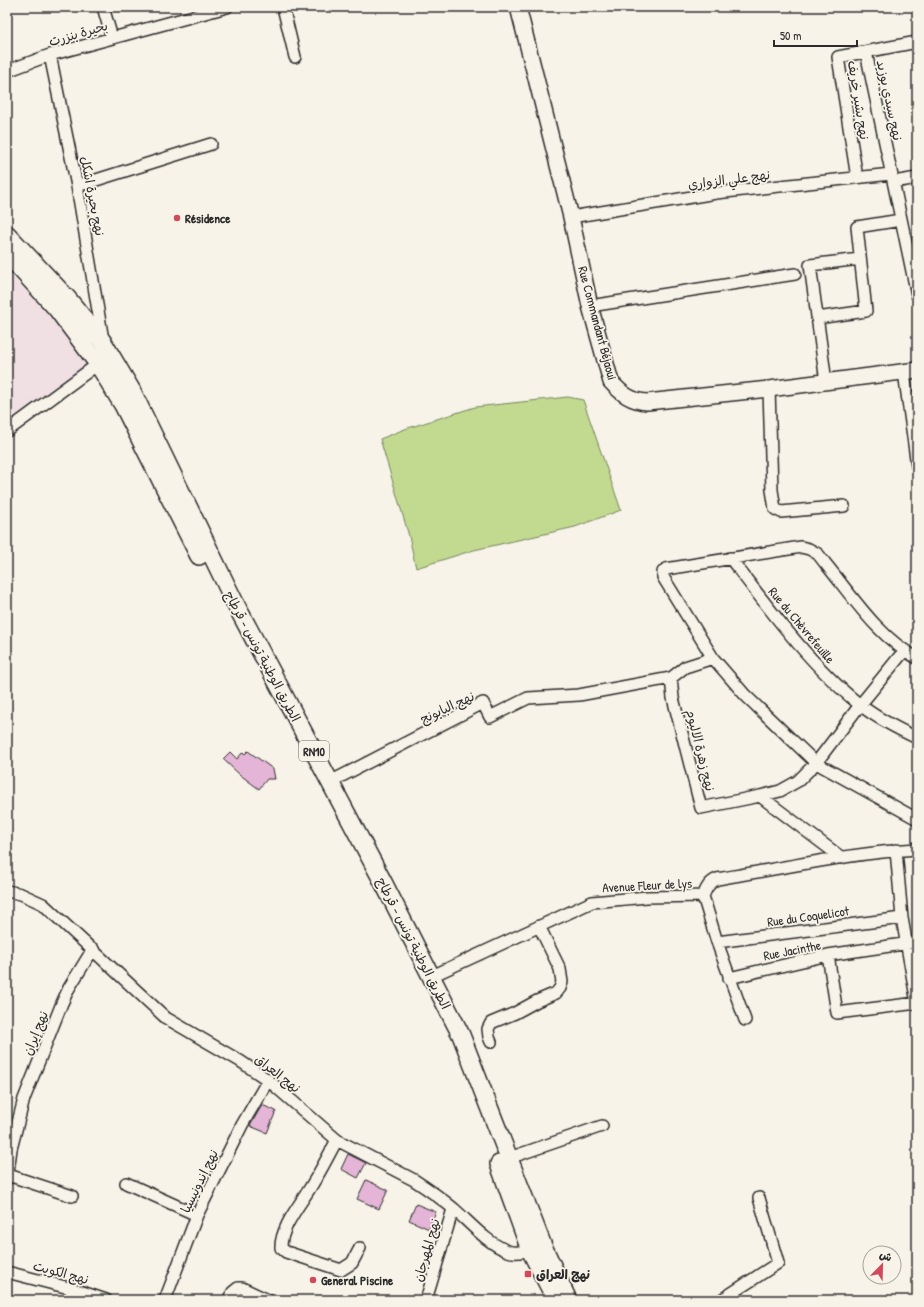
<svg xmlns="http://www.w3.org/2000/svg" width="924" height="1307" viewBox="0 0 924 1307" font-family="'Patrick Hand','Playpen Sans Arabic',sans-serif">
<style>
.built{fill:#f1e0e3}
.green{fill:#c2da90;stroke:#76825e}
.building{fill:#e4b5d7;stroke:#2b2b2b}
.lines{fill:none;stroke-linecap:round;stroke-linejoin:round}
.street-casing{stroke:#2b2b2b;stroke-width:14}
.secondary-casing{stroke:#2b2b2b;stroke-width:18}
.primary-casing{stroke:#2b2b2b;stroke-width:20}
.street{stroke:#f7f3e8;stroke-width:11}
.secondary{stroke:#f7f3e8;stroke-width:15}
.primary{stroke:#f7f3e8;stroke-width:17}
.poi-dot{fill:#d1495b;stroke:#f7f3e8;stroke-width:1.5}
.labels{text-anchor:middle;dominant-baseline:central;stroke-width:3.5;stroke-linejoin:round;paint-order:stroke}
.shield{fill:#f7f3e8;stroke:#686764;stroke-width:1}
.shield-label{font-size:12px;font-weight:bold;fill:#2b2b2b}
.street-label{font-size:13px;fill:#2b2b2b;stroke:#f7f3e8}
.poi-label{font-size:13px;font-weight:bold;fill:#2b2b2b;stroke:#f7f3e8;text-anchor:start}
</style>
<rect width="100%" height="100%" fill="#f7f3e8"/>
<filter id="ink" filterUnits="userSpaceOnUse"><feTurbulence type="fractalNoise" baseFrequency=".025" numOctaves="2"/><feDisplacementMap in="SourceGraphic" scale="8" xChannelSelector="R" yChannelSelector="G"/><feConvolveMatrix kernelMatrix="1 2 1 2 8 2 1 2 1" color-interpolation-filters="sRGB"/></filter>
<g filter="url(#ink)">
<path class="built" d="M 7,271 L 66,333 L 88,366 L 7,423 Z"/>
<path class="green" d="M 568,397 L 583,400 L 621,510 L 575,527 L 474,550 L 416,568 L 409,536 L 380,439 L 405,429 L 475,407 Z"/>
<path class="building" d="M 248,751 L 273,769 L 275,779 L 267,779 L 259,789 L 239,774 L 223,759 L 230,752 L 237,759 L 243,752 L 245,754 Z
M 262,1105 L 276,1111 L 267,1133 L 250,1126 Z
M 348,1154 L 366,1163 L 358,1178 L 341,1169 Z
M 366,1180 L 388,1190 L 379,1209 L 357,1199 Z
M 416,1204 L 436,1212 L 429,1229 L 409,1220 Z"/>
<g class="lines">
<g class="street-casing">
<path id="street" d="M 103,7 L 112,38
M 283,7 L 295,57
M 866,52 L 917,295
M 50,55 L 77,186 L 103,340
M 7,71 L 50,55 L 227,7
M 857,178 L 838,57 L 917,42
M 894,182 L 917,178
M 77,186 L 211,144
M 571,217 L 716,193 L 891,174
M 590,306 L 795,274
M 817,318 L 866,311 L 857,227 L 901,220
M 904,372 L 917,466
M 826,382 L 810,265 L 860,259
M 769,389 L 772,490 L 775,509 L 781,512 L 844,506
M 7,431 L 98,364 L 99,358
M 730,558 C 768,607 810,665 859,704 C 875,717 898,729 917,738
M 713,658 L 685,667 L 671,678 L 673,698 L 701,808 L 760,796 L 842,858
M 917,658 C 878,637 853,597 825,563 L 818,554 L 809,549 L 801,547 L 666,569 L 663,572 L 663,577 L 713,658 L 745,695 L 816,763 L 917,819
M 330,782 L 483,703 L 490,717 L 528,698 L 579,695 L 671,678
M 760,796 L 780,791 L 798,781 L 816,763 L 860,705 L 904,651
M 7,891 L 21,894 L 43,904 L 166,1018 L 240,1061 L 268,1080 L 337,1140 L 414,1180 C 428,1189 442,1199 454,1209 C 470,1223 488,1244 508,1251 C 516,1254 527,1251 535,1248
M 703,896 L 717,942 L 745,1020
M 717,942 L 902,918
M 828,955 L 917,942
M 432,976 L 592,902 L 647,897 L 703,896 C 707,887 709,883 717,879 C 784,868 850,853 917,849
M 729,978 L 828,955 L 837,1013 L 917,1003 L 902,918 L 896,850
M 491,1042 L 489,1037 L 488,1029 L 491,1023 L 515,1013 L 537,1001 L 556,993 L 560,988 L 562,982 L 560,969 L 539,926
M 337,1140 C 329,1154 322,1169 313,1183 C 303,1201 280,1227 281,1248 L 286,1252 L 341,1270 L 352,1263 L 360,1248
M 509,1158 L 602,1126
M 8,1175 L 72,1196
M 7,1179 L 11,1149 L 24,1099 L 62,1003 L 69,988 L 93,949
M 126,1183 L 197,1215
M 7,1272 L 73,1289 L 106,1300
M 70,1300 L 73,1289
M 165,1300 L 197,1215 L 242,1125 L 268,1080
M 228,1300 L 233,1292 L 238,1288 L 242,1288 L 268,1300
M 426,1300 L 453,1209
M 721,1300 L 778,1263 L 759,1198"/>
</g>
<g class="secondary-casing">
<path id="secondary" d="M 518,7 L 571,217 L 590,306 L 611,382 C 622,394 631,401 647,402 L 769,389 L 917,370"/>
</g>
<g class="primary-casing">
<path id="primary" d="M 7,234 L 68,299 L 103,342 L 132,391 L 236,605 L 382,880 L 461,1035 L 543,1246 L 568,1300
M 7,254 L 57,309 L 98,364 L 123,405 L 199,556
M 499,1164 L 530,1250 L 556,1300"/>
</g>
<use href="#street" class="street"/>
<use href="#secondary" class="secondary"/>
<use href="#primary" class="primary"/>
</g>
</g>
<g class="poi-dot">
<circle cx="177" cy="218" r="4"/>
<rect x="524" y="1270" width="8" height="8" rx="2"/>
<circle cx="313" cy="1280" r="4"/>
</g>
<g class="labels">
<rect class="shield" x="299" y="741" width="30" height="20" rx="3"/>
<g class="shield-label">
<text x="314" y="751">RN10</text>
</g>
<g class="street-label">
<text transform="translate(78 33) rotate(-16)">بحيرة بنزرت</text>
<text transform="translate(859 100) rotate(81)">نهج بشير خريف</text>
<text transform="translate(890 100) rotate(78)">نهج سيدي بوزيد</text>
<text transform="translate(729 179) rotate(-7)">نهج علي الزواري</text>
<text transform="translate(93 196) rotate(79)">نهج بحيرة اشكل</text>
<text transform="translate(598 323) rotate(75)">Rue Commandant Béjaoui</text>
<text transform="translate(802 625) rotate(50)">Rue du Chèvrefeuille</text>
<text transform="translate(263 656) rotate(62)">الطريق الوطنية تونس - قرطاج</text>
<text transform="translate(447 707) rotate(-25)">نهج البابونج</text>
<text transform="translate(701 750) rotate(76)">نهج زهرة الاليوم</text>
<text transform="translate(647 885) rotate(-3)">Avenue Fleur de lys</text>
<text transform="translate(808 916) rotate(-8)">Rue du Coquelicot</text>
<text transform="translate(414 943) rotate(63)">الطريق الوطنية تونس - قرطاج</text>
<text transform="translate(792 950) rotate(-11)">Rue Jacinthe</text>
<text transform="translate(35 1033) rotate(-68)">نهج إيران</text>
<text transform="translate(278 1073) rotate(38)">نهج العراق</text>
<text transform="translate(199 1181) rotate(-64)">نهج إندونيسيا</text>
<text transform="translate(426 1250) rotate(-74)">نهج المهرجان</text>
<text transform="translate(61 1272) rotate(15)">نهج الكويت</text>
</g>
<g class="poi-label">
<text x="185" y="218">Résidence</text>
<text x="536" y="1274">نهج العراق</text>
<text x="321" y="1280">General Piscine</text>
</g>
</g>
<rect width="924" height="1307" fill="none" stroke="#f7f3e8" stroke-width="24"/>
<rect x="12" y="12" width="900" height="1283" fill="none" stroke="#2b2b2b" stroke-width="1.5" filter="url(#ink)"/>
<g transform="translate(882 1265) rotate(23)"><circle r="19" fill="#f7f3e8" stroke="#a5a39c"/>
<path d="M0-3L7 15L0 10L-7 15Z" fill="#d1495b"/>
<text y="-6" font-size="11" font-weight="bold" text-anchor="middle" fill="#2b2b2b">ش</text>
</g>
<path d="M774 40v6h83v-6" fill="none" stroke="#2b2b2b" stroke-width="2"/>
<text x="780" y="40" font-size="12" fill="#2b2b2b" stroke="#f7f3e8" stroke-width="3" paint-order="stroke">50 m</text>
</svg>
